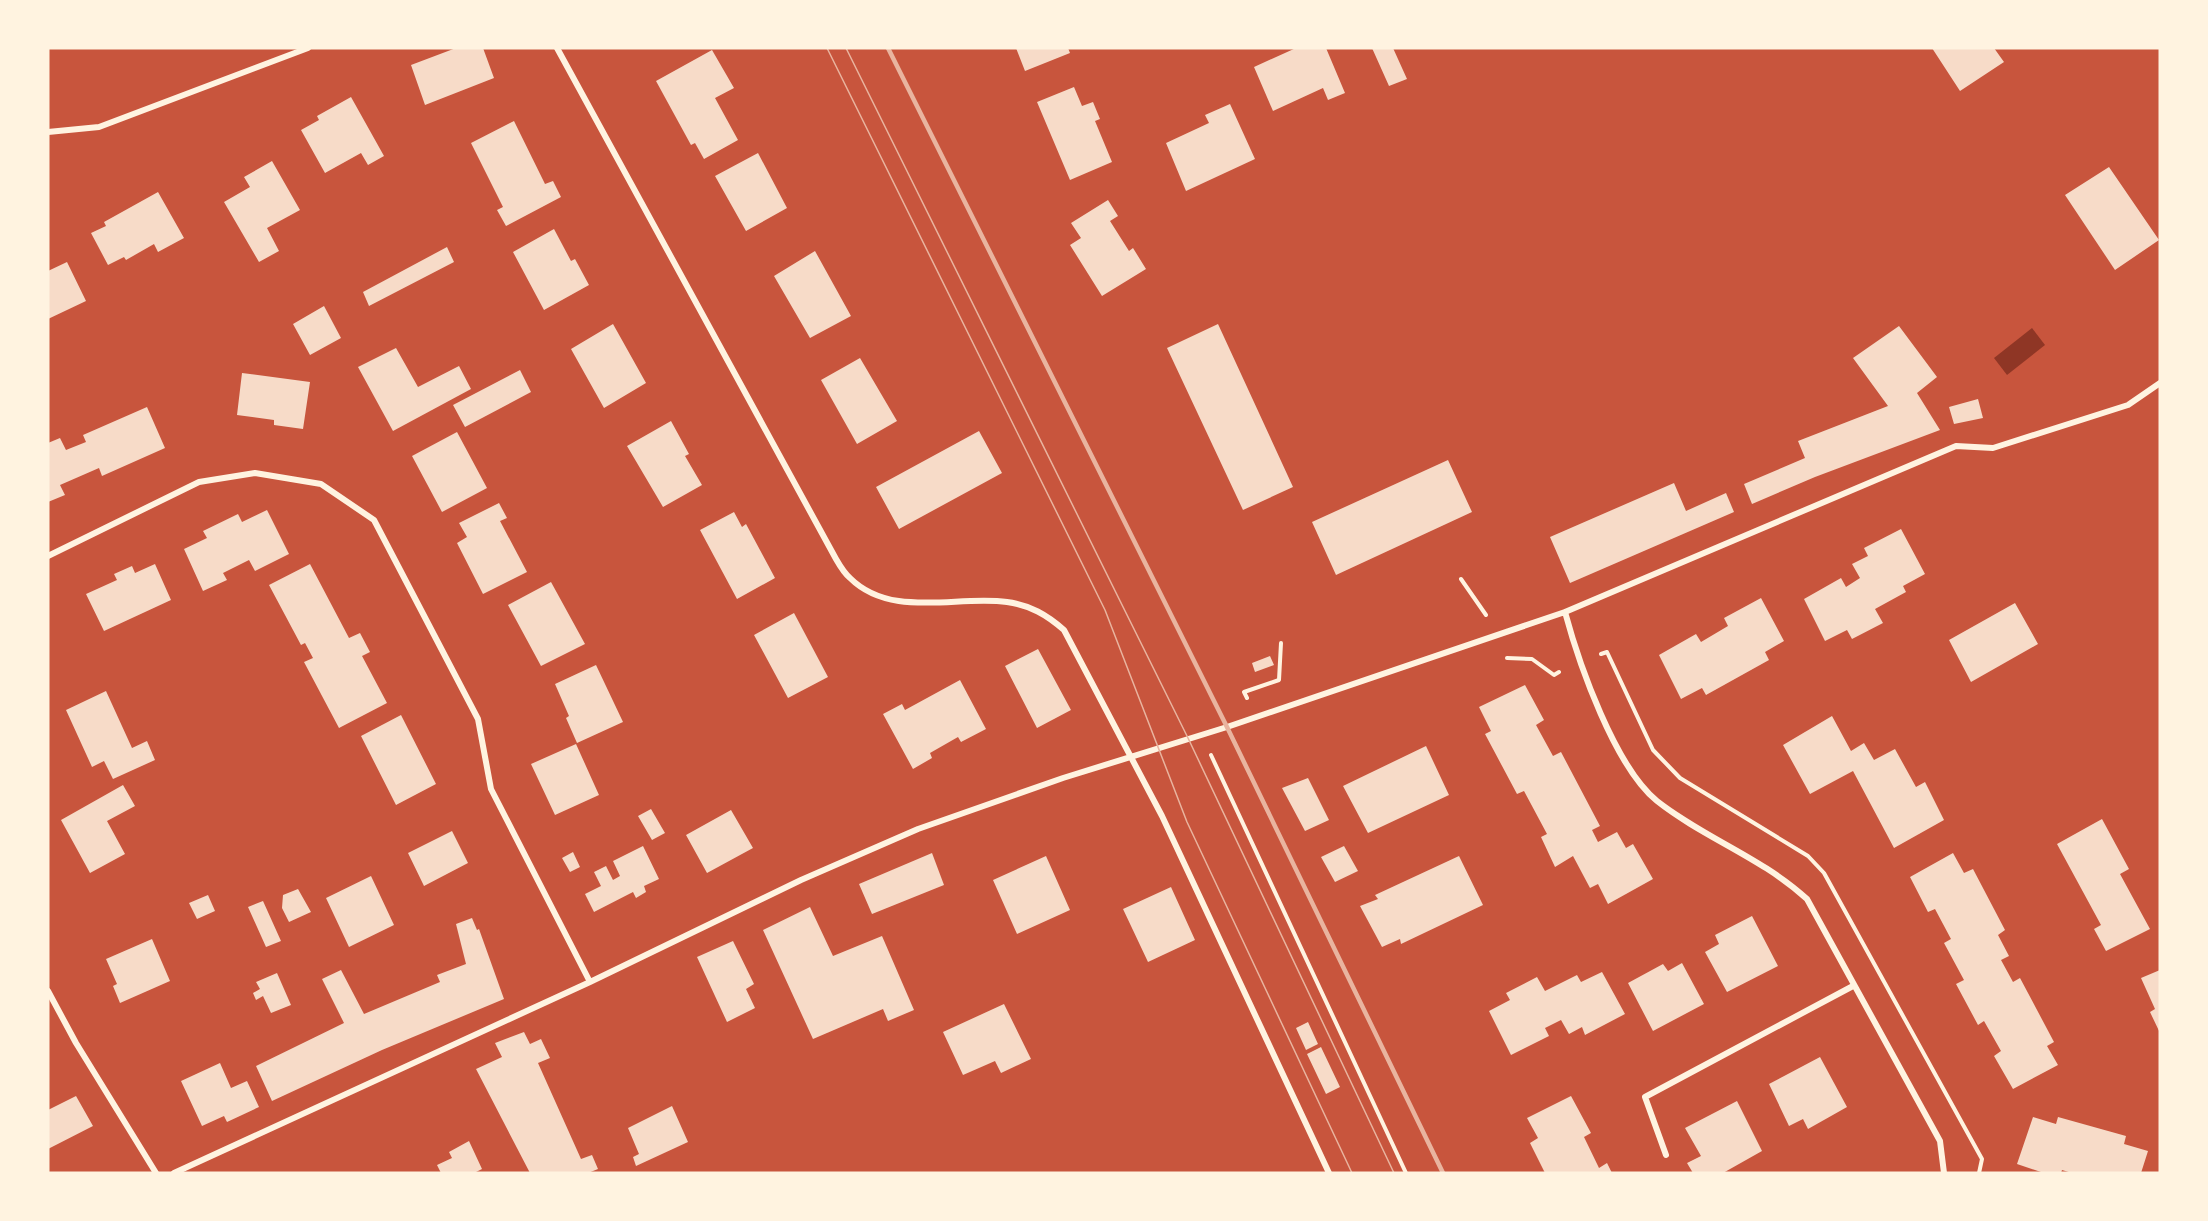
<svg xmlns="http://www.w3.org/2000/svg" width="2208" height="1221" viewBox="0 0 2208 1221" font-family="'Asap Condensed',sans-serif">
<style>
.water{fill:#8f3625}
.building{fill:#f7dbc8}
.lines{fill:none;stroke-linecap:round;stroke-linejoin:round}
.path{stroke:#fff3e0;stroke-width:4}
.minor{stroke:#fff3e0;stroke-width:6}
.tram{stroke:#e9b49f;stroke-width:1.5}
.rail{stroke:#e9b49f;stroke-width:4.5}
</style>
<rect width="100%" height="100%" fill="#c8553d"/>
<path class="water" d="M 2032,328 L 2045,345 L 2007,375 L 1994,358 Z"/>
<path class="building" d="M 456,48 L 483,48 L 494,78 L 425,105 L 411,65 Z
M 1016,48 L 1068,48 L 1070,53 L 1025,71 Z
M 1296,48 L 1326,48 L 1345,93 L 1328,100 L 1323,88 L 1273,111 L 1254,67 Z
M 1372,48 L 1393,48 L 1407,79 L 1389,86 Z
M 1932,48 L 1994,48 L 2004,62 L 1960,91 Z
M 712,50 L 734,88 L 715,98 L 738,140 L 704,159 L 695,143 L 691,145 L 656,81 Z
M 1074,87 L 1082,106 L 1093,102 L 1100,119 L 1095,121 L 1112,162 L 1070,180 L 1037,102 Z
M 351,97 L 384,156 L 368,165 L 361,153 L 325,173 L 301,130 L 319,120 L 317,116 Z
M 1230,104 L 1255,159 L 1186,191 L 1166,143 L 1209,123 L 1205,115 Z
M 514,121 L 545,184 L 553,181 L 561,197 L 506,226 L 497,210 L 503,207 L 471,143 Z
M 758,153 L 787,208 L 746,231 L 715,176 Z
M 272,161 L 300,210 L 267,228 L 279,251 L 259,262 L 224,202 L 250,187 L 244,177 Z
M 2109,167 L 2159,240 L 2115,270 L 2065,195 Z
M 158,192 L 184,238 L 158,252 L 154,244 L 126,260 L 124,257 L 108,265 L 91,233 L 106,226 L 104,222 Z
M 1108,200 L 1118,216 L 1110,221 L 1129,251 L 1133,248 L 1146,269 L 1102,296 L 1070,245 L 1081,238 L 1071,223 Z
M 554,229 L 571,261 L 575,259 L 589,285 L 544,310 L 513,252 Z
M 447,247 L 454,262 L 369,306 L 363,292 Z
M 815,251 L 851,316 L 810,338 L 774,276 Z
M 67,262 L 86,301 L 48,319 L 48,271 Z
M 324,306 L 341,338 L 310,355 L 293,324 Z
M 613,324 L 646,383 L 604,408 L 571,349 Z
M 1218,324 L 1293,487 L 1243,510 L 1167,348 Z
M 1899,326 L 1937,377 L 1917,393 L 1940,430 L 1815,477 L 1752,504 L 1744,484 L 1805,458 L 1798,441 L 1888,406 L 1853,358 Z
M 396,348 L 418,387 L 459,366 L 471,389 L 393,431 L 358,367 Z
M 860,358 L 897,421 L 857,444 L 821,380 Z
M 520,370 L 531,392 L 465,427 L 453,405 Z
M 242,373 L 310,382 L 303,429 L 274,425 L 274,420 L 237,415 Z
M 1978,399 L 1983,418 L 1954,424 L 1949,407 Z
M 147,407 L 165,448 L 102,476 L 99,468 L 60,485 L 65,495 L 48,502 L 48,443 L 60,438 L 66,450 L 86,442 L 83,435 Z
M 671,421 L 689,454 L 685,456 L 702,485 L 663,507 L 627,446 Z
M 979,431 L 1002,473 L 899,529 L 876,487 Z
M 457,432 L 487,488 L 442,512 L 412,456 Z
M 1448,460 L 1472,512 L 1336,575 L 1312,522 Z
M 1674,483 L 1686,511 L 1726,493 L 1734,512 L 1570,583 L 1550,537 Z
M 499,503 L 507,518 L 500,521 L 527,572 L 483,594 L 457,543 L 467,537 L 459,523 Z
M 267,510 L 289,554 L 255,571 L 249,560 L 223,573 L 227,580 L 203,591 L 184,549 L 207,538 L 203,531 L 238,514 L 242,522 Z
M 734,512 L 742,527 L 746,524 L 775,578 L 737,599 L 700,530 Z
M 1901,529 L 1925,574 L 1903,586 L 1906,592 L 1875,609 L 1883,623 L 1852,639 L 1847,630 L 1825,641 L 1804,599 L 1841,578 L 1846,587 L 1860,578 L 1852,564 L 1868,556 L 1864,548 Z
M 155,564 L 171,600 L 104,631 L 86,594 L 117,580 L 114,574 L 132,566 L 135,573 Z
M 310,564 L 349,638 L 360,633 L 370,652 L 362,656 L 387,703 L 339,728 L 304,662 L 313,658 L 305,643 L 301,645 L 269,585 Z
M 551,582 L 585,644 L 541,666 L 508,605 Z
M 1761,598 L 1784,641 L 1765,652 L 1769,660 L 1706,695 L 1702,688 L 1681,699 L 1659,655 L 1696,634 L 1701,642 L 1728,626 L 1724,618 Z
M 2015,603 L 2038,644 L 1971,682 L 1949,640 Z
M 794,613 L 828,677 L 788,698 L 754,635 Z
M 1038,649 L 1071,710 L 1037,728 L 1005,666 Z
M 1270,656 L 1274,665 L 1255,672 L 1252,663 Z
M 596,665 L 623,722 L 577,743 L 566,718 L 569,716 L 555,684 Z
M 960,680 L 986,729 L 961,742 L 958,737 L 930,753 L 932,758 L 913,769 L 883,714 L 902,704 L 905,710 Z
M 1525,685 L 1544,720 L 1536,725 L 1553,756 L 1561,752 L 1600,826 L 1592,830 L 1598,842 L 1617,832 L 1626,848 L 1633,844 L 1653,879 L 1608,904 L 1598,884 L 1590,888 L 1573,856 L 1555,867 L 1541,837 L 1547,834 L 1524,791 L 1517,794 L 1485,734 L 1491,731 L 1479,707 Z
M 106,691 L 132,748 L 147,741 L 155,760 L 113,779 L 104,761 L 92,767 L 66,710 Z
M 401,715 L 436,784 L 396,805 L 361,736 Z
M 1832,716 L 1851,751 L 1864,743 L 1874,760 L 1895,749 L 1916,787 L 1925,782 L 1944,820 L 1894,848 L 1853,771 L 1810,794 L 1783,745 Z
M 576,744 L 599,795 L 555,815 L 531,764 Z
M 1426,746 L 1449,795 L 1368,833 L 1343,786 Z
M 1308,778 L 1329,820 L 1305,831 L 1282,788 Z
M 123,785 L 135,806 L 107,821 L 125,854 L 90,873 L 61,820 Z
M 651,809 L 665,833 L 652,840 L 638,816 Z
M 731,810 L 753,848 L 707,873 L 686,835 Z
M 2102,819 L 2129,869 L 2120,874 L 2150,929 L 2106,951 L 2094,929 L 2101,925 L 2057,844 Z
M 452,831 L 468,863 L 424,886 L 408,853 Z
M 643,846 L 659,879 L 644,886 L 646,892 L 636,898 L 633,892 L 594,912 L 585,894 L 601,886 L 594,872 L 606,866 L 613,880 L 620,876 L 613,861 Z
M 1344,846 L 1358,871 L 1335,882 L 1321,857 Z
M 573,852 L 580,867 L 570,872 L 562,858 Z
M 932,853 L 944,885 L 872,914 L 859,884 Z
M 1953,853 L 1964,873 L 1973,869 L 2005,930 L 1998,935 L 2009,956 L 2001,960 L 2013,982 L 2020,978 L 2054,1042 L 2047,1046 L 2058,1065 L 2013,1089 L 1994,1056 L 2001,1051 L 1984,1021 L 1978,1025 L 1956,984 L 1964,980 L 1944,943 L 1951,939 L 1935,909 L 1928,912 L 1910,877 Z
M 1046,856 L 1070,910 L 1017,934 L 993,880 Z
M 1459,856 L 1483,905 L 1401,944 L 1400,939 L 1382,947 L 1360,906 L 1378,899 L 1375,895 Z
M 371,876 L 394,925 L 349,947 L 326,898 Z
M 1171,887 L 1195,940 L 1148,962 L 1123,909 Z
M 298,889 L 311,912 L 289,922 L 282,908 L 283,895 Z
M 208,895 L 215,911 L 197,919 L 189,903 Z
M 263,901 L 281,941 L 266,947 L 248,907 Z
M 810,907 L 833,956 L 882,936 L 914,1010 L 888,1021 L 883,1009 L 813,1039 L 763,930 Z
M 1752,916 L 1778,966 L 1727,992 L 1705,952 L 1719,944 L 1715,935 Z
M 472,918 L 477,930 L 479,929 L 504,999 L 382,1050 L 272,1101 L 256,1066 L 344,1023 L 322,979 L 341,970 L 364,1014 L 440,982 L 437,975 L 466,964 L 456,924 Z
M 152,939 L 170,981 L 120,1003 L 113,986 L 117,984 L 106,959 Z
M 733,941 L 754,984 L 746,989 L 755,1008 L 727,1022 L 697,957 Z
M 1682,963 L 1704,1004 L 1653,1031 L 1628,983 L 1663,964 L 1668,971 Z
M 2160,970 L 2160,1033 L 2150,1012 L 2155,1009 L 2141,978 Z
M 1602,972 L 1625,1014 L 1585,1035 L 1582,1027 L 1569,1034 L 1561,1020 L 1545,1028 L 1549,1036 L 1511,1055 L 1489,1011 L 1510,1000 L 1506,993 L 1537,977 L 1545,991 L 1577,975 L 1581,982 Z
M 277,973 L 291,1005 L 271,1013 L 263,996 L 256,1000 L 253,993 L 260,989 L 256,982 Z
M 1004,1004 L 1031,1059 L 1001,1073 L 995,1061 L 963,1075 L 943,1032 Z
M 1308,1022 L 1318,1044 L 1306,1050 L 1296,1028 Z
M 524,1032 L 530,1044 L 541,1039 L 550,1058 L 538,1063 L 581,1159 L 592,1155 L 598,1169 L 588,1173 L 530,1173 L 476,1069 L 502,1057 L 495,1043 Z
M 1321,1047 L 1340,1087 L 1326,1094 L 1307,1054 Z
M 1820,1057 L 1847,1107 L 1808,1129 L 1803,1119 L 1789,1126 L 1769,1084 Z
M 220,1063 L 231,1088 L 247,1081 L 259,1107 L 227,1122 L 224,1116 L 202,1126 L 181,1081 Z
M 76,1096 L 93,1126 L 48,1149 L 48,1110 Z
M 1571,1096 L 1591,1133 L 1584,1137 L 1599,1168 L 1607,1163 L 1612,1173 L 1545,1173 L 1530,1143 L 1538,1138 L 1527,1118 Z
M 1737,1101 L 1762,1151 L 1723,1173 L 1693,1173 L 1687,1163 L 1701,1156 L 1685,1128 Z
M 672,1106 L 688,1142 L 636,1166 L 633,1157 L 639,1154 L 628,1128 Z
M 2033,1117 L 2056,1124 L 2058,1117 L 2126,1136 L 2124,1144 L 2148,1151 L 2141,1173 L 2072,1173 L 2062,1170 L 2061,1173 L 2044,1173 L 2017,1164 Z
M 469,1141 L 482,1169 L 474,1173 L 441,1173 L 437,1165 L 452,1158 L 449,1152 Z"/>
<g class="lines">
<path class="path" d="M 1461,579 L 1486,615
M 1601,654 L 1607,652 L 1653,750 L 1680,778 L 1808,856 L 1824,873 L 1982,1159 L 1979,1173
M 1507,658 L 1532,659 L 1554,675 L 1559,672
M 1247,698 L 1244,692 L 1279,680 L 1281,643
M 1211,755 L 1406,1173"/>
<path class="minor" d="M 557,48 L 836,559 C 840,566 844,573 850,578 C 891,619 957,595 1007,602 C 1030,605 1047,615 1064,630 L 1162,816 L 1329,1173
M 48,132 L 99,127 L 308,48
M 48,556 L 199,482 L 255,473 L 321,484 L 374,520 L 478,719 L 491,789 L 590,982
M 1565,612 C 1579,664 1615,767 1657,801 C 1704,838 1761,857 1807,899 L 1940,1141 L 1944,1173
M 48,991 L 76,1043 L 156,1173
M 1666,1155 L 1645,1097 L 1853,986
M 174,1173 L 590,982 L 801,880 L 918,829 L 1063,778 L 1227,727 L 1565,612 L 1956,446 L 1993,448 L 2128,405 L 2160,383"/>
<path class="tram" d="M 827,48 L 1105,610 L 1187,822 L 1352,1173
M 846,48 L 1188,738 L 1394,1173"/>
<path class="rail" d="M 888,48 L 1227,727 L 1443,1173"/>
</g>
<rect width="2208" height="1221" fill="none" stroke="#fff3e0" stroke-width="99"/>
</svg>
